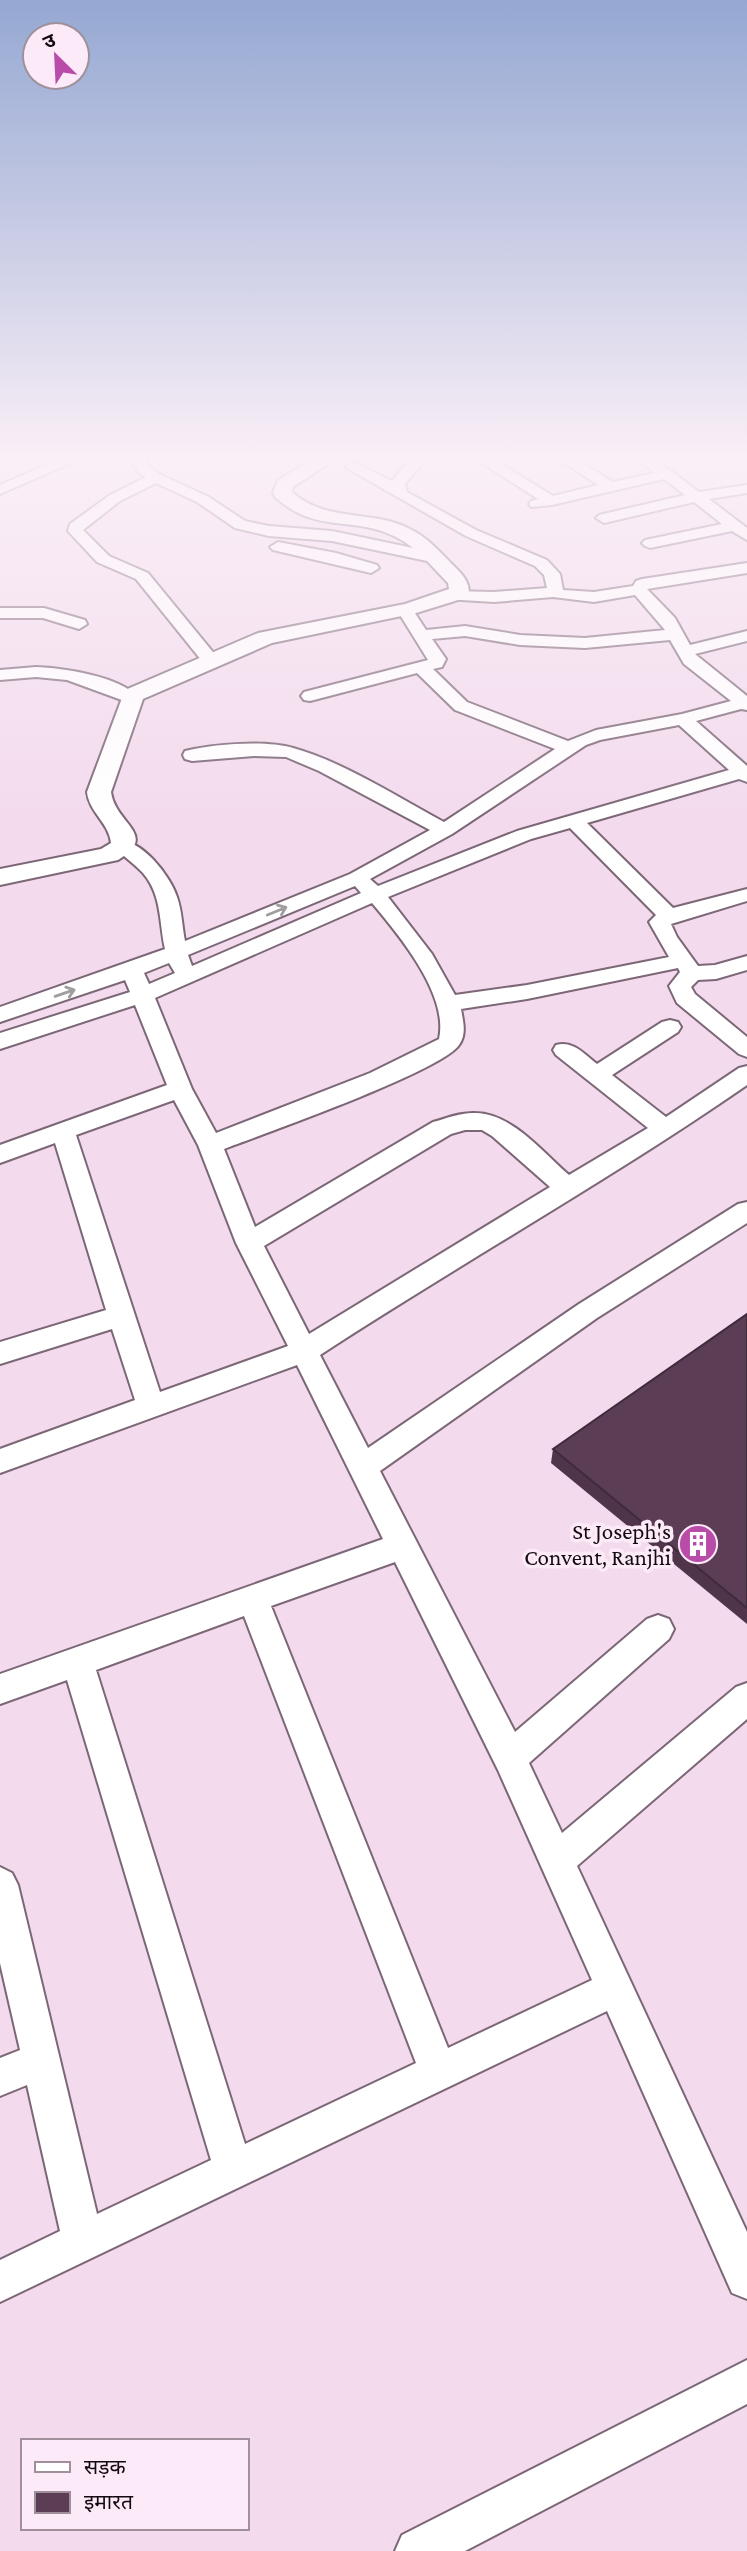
<svg xmlns="http://www.w3.org/2000/svg" width="747" height="2551" viewBox="0 0 747 2551" font-family="'Crimson Pro','Noto Sans Devanagari',serif">
<style>
.lines{fill:none;stroke-linecap:round;stroke-linejoin:round}
.minor-casing{stroke:#7c6777;stroke-width:4}
.tertiary-casing{stroke:#7c6777;stroke-width:4}
.minor{fill:#fff;fill-rule:evenodd}
.tertiary{fill:#fff;fill-rule:evenodd}
.wall{fill:#4f344a}
.building{fill:#5c3d56;stroke:#402b3c;stroke-width:2}
.oneway{stroke:#a09d9f}
.labels{text-anchor:middle;dominant-baseline:central;stroke-width:7;stroke-linejoin:round;paint-order:stroke}
.poi-label{font-size:23px;fill:#120a10;stroke:#fdeaf8;text-anchor:end}
</style>
<rect width="100%" height="100%" fill="#f3dbed"/>
<g class="lines">
<g class="minor-casing">
<path id="minor" d="M 60,459 L 80,459 L 0,494 L 0,485 Z
M 131,459 L 145,459 L 149,467 L 161,475 L 207,496 L 245,521 L 269,526 L 332,531 L 432,552 L 440,557 L 432,562 L 332,541 L 269,536 L 235,528 L 197,502 L 156,483 L 120,501 L 83,530 L 109,556 L 148,573 L 221,662 L 218,666 L 206,666 L 136,579 L 97,562 L 68,531 L 70,524 L 110,495 L 146,477 L 138,472 Z
M 411,459 L 426,459 L 405,484 L 407,492 L 476,530 L 547,560 L 560,574 L 563,590 L 594,592 L 633,586 L 636,581 L 642,579 L 747,563 L 747,573 L 647,589 L 675,618 L 690,645 L 747,631 L 747,641 L 695,654 L 747,696 L 747,710 L 741,709 L 696,721 L 747,766 L 747,782 L 739,779 L 587,823 L 673,908 L 747,889 L 747,901 L 671,924 L 677,937 L 698,966 L 715,965 L 747,956 L 747,970 L 716,979 L 698,980 L 691,987 L 695,994 L 747,1037 L 747,1057 L 739,1054 L 677,1003 L 669,986 L 680,972 L 678,968 L 527,999 L 461,1009 C 463,1021 467,1034 459,1045 C 442,1071 263,1134 224,1149 L 255,1227 L 433,1122 C 447,1118 462,1112 476,1113 C 513,1114 543,1153 569,1175 L 648,1128 L 556,1055 L 553,1050 L 556,1045 C 573,1040 584,1054 597,1064 L 662,1022 L 670,1020 L 678,1022 L 681,1027 L 678,1032 L 612,1075 L 666,1117 L 739,1068 L 747,1066 L 747,1085 C 608,1181 461,1263 320,1355 L 368,1448 L 579,1304 L 738,1204 L 747,1202 L 747,1223 L 597,1318 L 380,1471 L 515,1732 L 647,1619 L 658,1615 L 669,1619 L 674,1629 L 669,1639 L 529,1763 L 562,1833 L 736,1687 L 747,1683 L 747,1719 L 577,1866 L 747,2232 L 747,2299 L 732,2293 L 607,2011 L 0,2302 L 0,2260 L 60,2231 L 27,2085 L 0,2096 L 0,2058 L 20,2050 L 0,1963 L 0,1867 L 12,1873 L 18,1885 L 97,2214 L 211,2160 L 67,1680 L 0,1704 L 0,1674 L 383,1539 L 297,1365 L 0,1473 L 0,1449 L 135,1400 L 112,1329 L 0,1364 L 0,1342 L 106,1310 L 55,1143 L 0,1163 L 0,1145 L 167,1085 L 135,1005 L 0,1049 L 0,1033 L 130,992 L 125,980 L 0,1022 L 0,1007 L 165,949 C 159,922 162,895 143,873 C 134,863 122,856 114,846 L 117,842 C 140,836 171,877 177,897 C 182,911 182,926 185,941 L 350,874 L 430,830 L 319,771 L 286,757 L 254,756 L 192,761 L 185,759 L 183,755 L 185,751 C 213,744 266,740 293,748 C 344,762 397,797 444,822 L 555,749 L 455,710 L 417,673 L 310,701 L 304,700 L 301,696 L 304,692 L 428,660 L 397,610 L 399,607 L 411,607 L 426,630 L 465,626 L 520,635 L 585,638 L 665,630 L 635,595 L 594,602 L 553,597 L 494,602 L 445,599 L 443,596 L 451,591 L 494,592 L 547,588 L 544,575 L 535,566 L 466,536 L 345,467 L 352,463 L 357,464 L 392,481 ZM 465,636 L 520,645 L 585,648 L 670,640 L 684,664 L 731,701 L 682,714 L 596,730 L 568,741 L 467,702 L 433,669 L 442,667 L 446,659 L 432,639 ZM 679,725 L 729,770 L 517,831 L 378,886 L 370,879 L 452,834 L 586,745 L 600,740 ZM 570,828 L 656,915 L 649,922 L 669,957 L 527,985 L 455,995 L 432,954 L 388,897 L 531,839 ZM 355,886 L 361,893 L 192,966 L 188,955 ZM 372,903 C 399,935 449,995 439,1039 L 370,1073 L 216,1133 L 192,1089 L 155,998 ZM 169,963 L 175,973 L 149,984 L 144,973 ZM 174,1100 L 198,1145 L 236,1243 L 288,1346 L 160,1392 L 76,1135 ZM 465,1130 L 482,1130 L 492,1136 L 550,1187 L 309,1334 L 264,1246 L 451,1134 ZM 395,1562 L 498,1770 L 592,1980 L 448,2048 L 271,1606 ZM 244,1616 L 416,2063 L 245,2144 L 96,1670 Z
M 476,459 L 493,459 L 553,496 L 598,485 L 559,459 L 576,459 L 613,482 L 655,473 L 639,459 L 655,459 L 699,492 L 747,485 L 747,493 L 709,499 L 747,528 L 747,540 L 732,531 L 650,548 L 645,546 L 642,543 L 645,540 L 722,524 L 694,502 L 604,523 L 596,518 L 599,515 L 685,495 L 664,479 L 552,505 L 531,507 L 529,504 L 531,501 L 538,499 Z
M 278,542 L 336,553 L 377,565 L 379,568 L 371,573 L 273,550 L 270,547 Z
M 0,608 L 44,608 L 85,620 L 87,624 L 79,629 L 43,618 L 0,618 Z
M 36,667 C 63,668 120,676 139,698 L 130,703 L 67,680 L 36,677 L 0,680 L 0,670 Z
M 747,2360 L 747,2404 L 465,2551 L 395,2551 L 402,2535 Z"/>
</g>
<g class="tertiary-casing">
<path id="tertiary" d="M 313,459 L 335,459 L 293,487 L 292,492 C 326,523 371,509 410,529 C 425,536 437,549 448,560 C 457,570 468,577 469,591 L 458,600 L 416,613 L 272,643 L 143,699 L 111,792 C 115,824 160,835 118,860 L 0,885 L 0,869 L 101,849 L 111,843 C 109,823 89,812 87,792 L 125,690 L 258,633 L 405,604 L 449,589 L 448,583 C 432,567 417,547 396,537 C 353,515 317,535 275,497 L 273,493 L 278,480 Z"/>
</g>
<use href="#minor" class="minor"/>
<use href="#tertiary" class="tertiary"/>
</g>
<path class="wall" d="M 747,1314 L 747,1624 L 551,1463 L 553,1449 Z"/>
<path class="building" d="M 747,1314 L 747,1608 L 553,1449 Z"/>
<defs><path id="oneway-shaft" d="M-6 0H5M1.5-3L5.5 0L1.5 3" fill="none" stroke-width="1.6" stroke-linecap="round" stroke-linejoin="round" transform="scale(1.75)"/></defs>
<g class="oneway">
<use href="#oneway-shaft" transform="translate(277 911) rotate(-22)"/>
<use href="#oneway-shaft" transform="translate(65 993) rotate(-19)"/>
</g>
<linearGradient id="sky" x2="0" y2="1"><stop stop-color="#95a8d2"/><stop offset="0.56" stop-color="#faeff7"/><stop offset="1" stop-color="#faeff7" stop-opacity="0"/></linearGradient>
<rect width="747" height="816" fill="url(#sky)"/>
<defs>
<g id="building-disc" transform="scale(2.0125)"><circle r="9.5" fill="#b94ba9" stroke="#fdeaf8"/><path d="M-4-6H4V6H1V3H-1V6H-4ZM-2.5-4.3h1.7v1.8h-1.7ZM.8-4.3h1.7v1.8H.8ZM-2.5-1h1.7V.8h-1.7ZM.8-1h1.7V.8H.8Z" fill="#fff"/></g>
</defs>
<g fill-rule="evenodd">
<use href="#building-disc" x="698" y="1544"/>
</g>
<g class="labels">
<g class="poi-label">
<text x="671" y="1531">St Joseph's<tspan x="671" dy="26">Convent, Ranjhi</tspan></text>
</g>
</g>
<rect x="21" y="2439" width="228" height="91" fill="#fdeaf8" stroke="#9f909b" stroke-width="2"/>
<rect x="35" y="2462" width="35" height="10" fill="#ffffff" stroke="#9f909b" stroke-width="2"/>
<text x="84" y="2474" font-size="21" fill="#120a10">सड़क</text>
<rect x="35" y="2492" width="35" height="21" fill="#5c3d56" stroke="#9f909b" stroke-width="2"/>
<text x="84" y="2509" font-size="21" fill="#120a10">इमारत</text>
<g transform="translate(56 56) rotate(336)"><circle r="33" fill="#fdeaf8" stroke="#9f909b" stroke-width="2"/>
<path d="M0-5L12 26L0 18L-12 26Z" fill="#b94ba9"/>
<text y="-10" font-size="19" font-weight="bold" text-anchor="middle" fill="#120a10">उ</text>
</g>
</svg>
